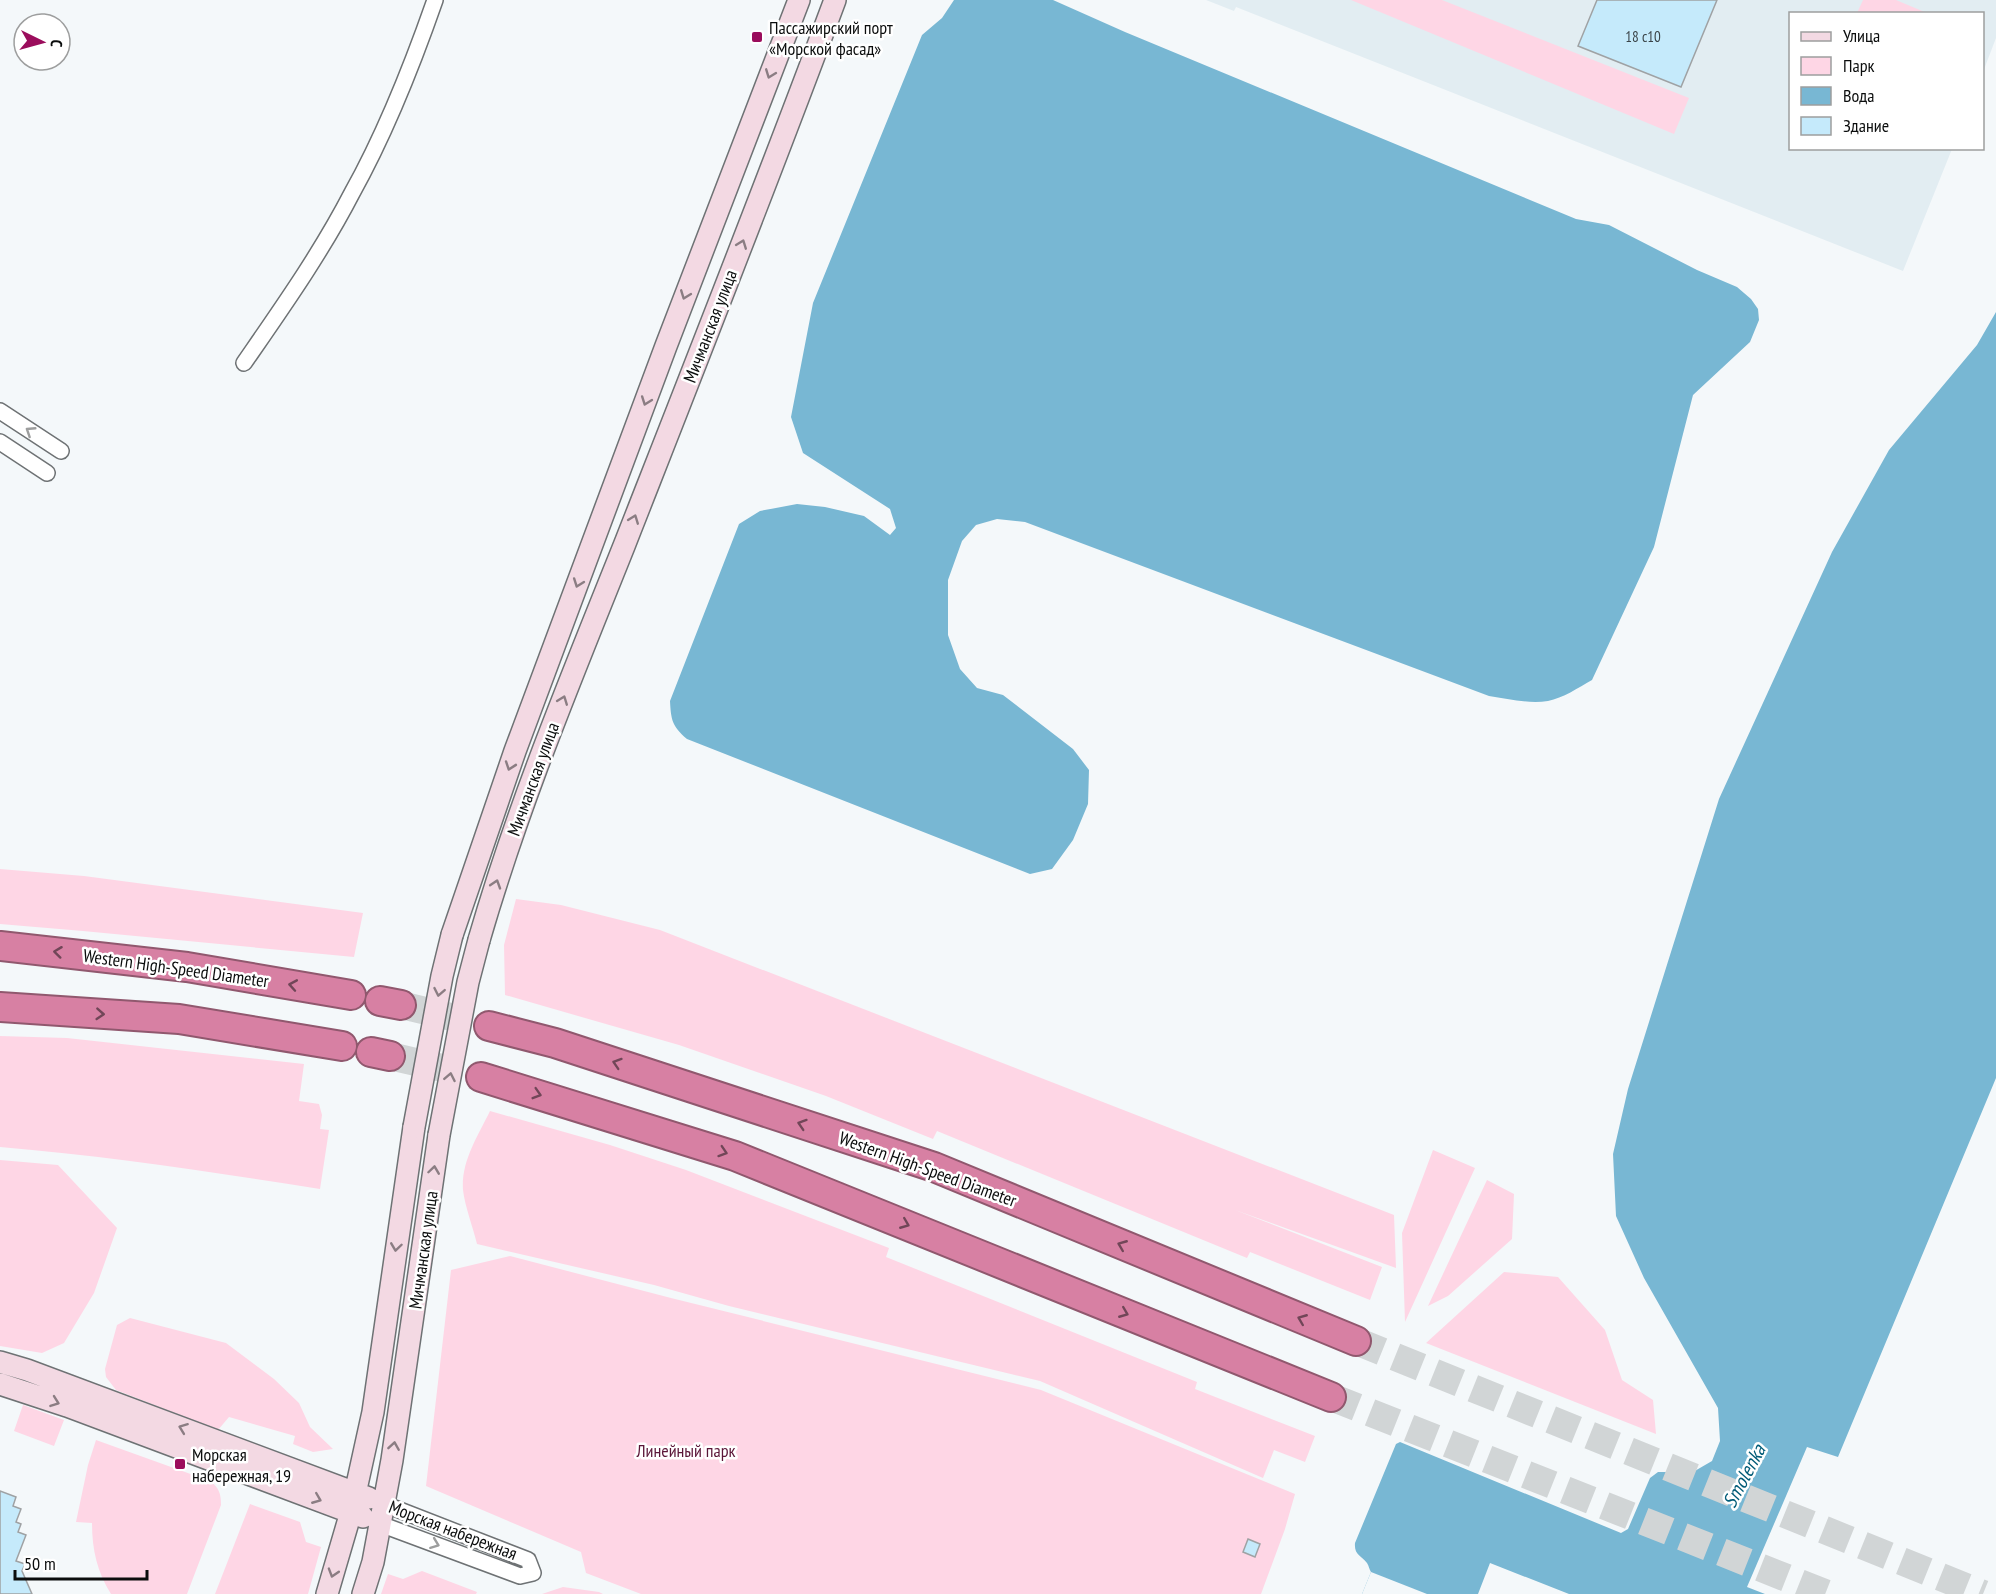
<svg xmlns="http://www.w3.org/2000/svg" width="1996" height="1594" viewBox="0 0 1996 1594" font-family="'PT Sans Narrow',sans-serif">
<style>
.built{fill:#e2edf2}
.green{fill:#fed6e5}
.water{fill:#78b7d3}
.pier{fill:#f4f8fa}
.building{fill:#c5eafb;stroke:#9fa2a4;stroke-width:1.5}
.lines{fill:none;stroke-linecap:round;stroke-linejoin:round}
.highway-tunnel{stroke:#d1d5d6;stroke-width:28;stroke-dasharray:28 14;stroke-linecap:butt}
.street-casing{stroke:#6e7274;stroke-width:18}
.secondary-casing{stroke:#6e7274;stroke-width:24}
.highway-casing{stroke:#90586e;stroke-width:32}
.street{stroke:#fff;stroke-width:15}
.secondary{stroke:#f3d9e3;stroke-width:21}
.highway{stroke:#d780a3;stroke-width:28}
.secondary-bridge-casing{stroke:#6e7274;stroke-width:24;stroke-linecap:butt}
.secondary-bridge{stroke:#f3d9e3;stroke-width:21}
.oneway{stroke:#8b7d83}
.oneway2{stroke:#9d9e9e}
.oneway3{stroke:#714658}
.poi-dot{fill:#9b0d5c;stroke:#fff;stroke-width:2}
.labels{text-anchor:middle;dominant-baseline:central;stroke-width:5;stroke-linejoin:round;paint-order:stroke}
.number-label{font-size:15px;fill:#3a4448}
.poi-label{font-size:18px;fill:#0b0d0d;stroke:#fff;text-anchor:start}
.street-label{font-size:18px;fill:#0b0d0d;stroke:#fff}
.park-label{font-size:18px;fill:#5b1638;stroke:#fff}
.water-label{font-size:20px;font-style:italic;fill:#015b77;stroke:#fff}
</style>
<rect width="100%" height="100%" fill="#f4f8fa"/>
<path class="built" d="M 1206,0 L 1996,0 L 1996,38 L 1983,72 L 1982,14 L 1790,14 L 1790,148 L 1952,149 L 1903,271 L 1236,7 L 1234,11 Z"/>
<path class="green" d="M 1351,0 L 1442,0 L 1689,98 L 1674,134 Z
M 1863,0 L 1896,0 L 1927,13 L 1857,13 Z
M 0,869 L 84,876 L 363,913 L 354,957 L 83,931 L 0,924 Z
M 516,899 L 561,905 L 660,930 L 1394,1215 L 1396,1268 L 1235,1210 L 1382,1267 L 1370,1300 L 1250,1252 L 1247,1258 L 937,1131 L 933,1139 L 826,1096 L 679,1045 L 505,995 L 504,945 Z
M 0,1036 L 67,1038 L 304,1064 L 299,1101 L 319,1104 L 322,1115 L 320,1129 L 329,1130 L 320,1189 C 213,1172 107,1156 0,1147 Z
M 490,1111 L 610,1145 L 686,1170 L 889,1248 L 886,1257 L 1197,1382 L 1195,1389 L 1315,1436 L 1305,1462 L 1274,1450 L 1263,1478 L 1040,1381 L 729,1306 L 654,1285 L 477,1244 C 473,1227 465,1207 463,1190 C 461,1161 478,1136 490,1111 Z
M 1433,1150 L 1475,1168 L 1405,1322 L 1402,1233 Z
M 0,1160 L 58,1165 L 117,1228 L 94,1293 L 64,1343 L 42,1353 L 0,1346 Z
M 1487,1180 L 1514,1194 L 1512,1239 L 1448,1296 L 1428,1306 Z
M 510,1256 L 671,1298 L 1041,1390 L 1295,1494 L 1285,1529 L 1261,1594 L 641,1594 L 586,1573 L 581,1552 L 426,1486 L 451,1270 Z
M 1504,1272 L 1558,1277 L 1605,1330 L 1622,1380 L 1653,1400 L 1656,1434 L 1426,1343 Z
M 130,1318 L 226,1343 L 274,1379 L 299,1403 L 310,1427 L 333,1449 L 313,1452 L 293,1444 L 295,1436 L 229,1417 L 218,1430 L 116,1390 L 106,1377 L 105,1369 L 117,1325 Z
M 23,1405 L 64,1420 L 54,1446 L 14,1431 Z
M 96,1440 L 210,1481 C 219,1488 221,1493 221,1505 L 187,1594 L 111,1594 C 97,1572 92,1549 92,1523 L 76,1522 L 88,1465 Z
M 250,1504 L 300,1522 L 306,1542 L 321,1547 L 308,1594 L 215,1594 Z
M 422,1571 L 477,1592 L 476,1594 L 381,1594 L 388,1574 L 403,1579 Z
M 563,1587 L 599,1592 L 603,1594 L 542,1594 Z"/>
<path class="water" d="M 954,0 L 1053,0 L 1125,32 L 1576,219 L 1609,225 L 1697,270 L 1737,287 L 1751,299 L 1758,309 L 1759,320 L 1750,342 L 1693,395 L 1654,547 L 1592,680 C 1578,688 1563,698 1548,701 C 1529,704 1508,699 1489,696 L 1025,522 L 997,519 L 976,525 L 962,541 L 948,580 L 948,635 L 960,669 L 977,688 L 1003,695 L 1073,749 L 1089,770 L 1088,804 L 1073,840 L 1052,869 L 1030,874 L 687,739 C 672,726 671,720 670,701 L 739,524 L 760,511 L 797,504 L 825,507 L 864,516 L 890,535 L 896,528 L 890,509 L 803,453 L 791,417 L 813,303 L 922,35 L 942,18 Z
M 1996,312 L 1996,1078 L 1838,1457 L 1807,1447 L 1747,1587 L 1765,1594 L 1569,1594 L 1490,1563 L 1478,1594 L 1362,1594 L 1371,1572 C 1369,1569 1369,1566 1367,1563 C 1361,1555 1354,1555 1355,1543 L 1396,1444 L 1400,1442 L 1621,1533 L 1628,1529 L 1650,1478 L 1658,1472 L 1693,1472 L 1712,1461 L 1720,1441 L 1718,1408 L 1644,1278 L 1616,1216 L 1613,1154 L 1628,1089 L 1719,799 L 1832,552 L 1889,450 L 1977,345 Z"/>
<path class="pier" d="M 1371,1572 L 1427,1594 L 1362,1594 Z"/>
<path class="building" d="M 1597,0 L 1717,0 L 1681,87 L 1578,46 Z
M 0,1491 L 16,1497 L 13,1506 L 21,1509 L 16,1522 L 21,1524 L 18,1532 L 26,1535 L 16,1561 L 25,1564 L 22,1571 L 32,1594 L 0,1594 Z
M 1248,1539 L 1260,1544 L 1255,1557 L 1243,1552 Z"/>
<g class="lines">
<path class="highway-tunnel" d="M 401,1005 L 489,1026
M 390,1056 L 481,1077
M 1356,1341 L 1983,1594
M 1331,1397 L 1827,1594"/>
<g class="street-casing">
<path id="street" d="M 244,363 C 282,308 321,253 352,193 C 386,132 412,66 435,0
M 0,411 L 61,451
M 0,442 L 47,473
M 380,1524 L 520,1576 L 533,1573 L 528,1560 L 384,1504"/>
</g>
<g class="secondary-casing">
<path id="secondary" d="M 452,935 L 515,751 L 666,346 L 799,0
M 479,940 C 518,805 572,676 624,546 C 695,365 767,183 835,0
M 0,1362 L 27,1370 L 369,1498
M 0,1384 L 67,1406 L 363,1517
M 327,1594 L 351,1512 L 373,1412 L 414,1127
M 363,1594 L 373,1562 L 392,1460 L 439,1135"/>
</g>
<g class="highway-casing">
<path id="highway" d="M 0,946 L 187,967 L 351,995
M 380,1001 L 401,1005
M 0,1007 L 179,1019 L 342,1046
M 489,1026 L 555,1043 L 934,1167 L 1356,1341
M 371,1052 L 390,1056
M 481,1077 L 735,1156 L 1331,1397"/>
</g>
<use href="#street" class="street"/>
<use href="#secondary" class="secondary"/>
<use href="#highway" class="highway"/>
<g class="secondary-bridge-casing">
<path id="secondary-bridge" d="M 414,1127 L 442,976 L 452,935
M 439,1135 L 468,982 L 479,940"/>
</g>
<use href="#secondary-bridge" class="secondary-bridge"/>
</g>
<defs><path id="oneway-chevron" d="M-2-3.5L2.5 0L-2 3.5" fill="none" stroke-width="1.6" stroke-linecap="round" stroke-linejoin="round" transform="scale(1.5)"/></defs>
<g class="oneway">
<use href="#oneway-chevron" transform="translate(770 74) rotate(111)"/>
<use href="#oneway-chevron" transform="translate(742 244) rotate(-69)"/>
<use href="#oneway-chevron" transform="translate(685 295) rotate(111)"/>
<use href="#oneway-chevron" transform="translate(646 401) rotate(110)"/>
<use href="#oneway-chevron" transform="translate(634 519) rotate(-69)"/>
<use href="#oneway-chevron" transform="translate(578 583) rotate(110)"/>
<use href="#oneway-chevron" transform="translate(563 700) rotate(-69)"/>
<use href="#oneway-chevron" transform="translate(510 766) rotate(109)"/>
<use href="#oneway-chevron" transform="translate(496 884) rotate(-72)"/>
<use href="#oneway-chevron" transform="translate(439 992) rotate(101)"/>
<use href="#oneway-chevron" transform="translate(450 1077) rotate(-79)"/>
<use href="#oneway-chevron" transform="translate(434 1170) rotate(-82)"/>
<use href="#oneway-chevron" transform="translate(396 1247) rotate(98)"/>
<use href="#oneway-chevron" transform="translate(55 1402) rotate(20)"/>
<use href="#oneway-chevron" transform="translate(183 1428) rotate(-159)"/>
<use href="#oneway-chevron" transform="translate(394 1446) rotate(-81)"/>
<use href="#oneway-chevron" transform="translate(317 1499) rotate(22)"/>
<use href="#oneway-chevron" transform="translate(333 1573) rotate(107)"/>
</g>
<g class="oneway2">
<use href="#oneway-chevron" transform="translate(30 431) rotate(-147)"/>
<use href="#oneway-chevron" transform="translate(435 1544) rotate(21)"/>
</g>
<g class="oneway3">
<use href="#oneway-chevron" transform="translate(58 952) rotate(-173)"/>
<use href="#oneway-chevron" transform="translate(293 985) rotate(-170)"/>
<use href="#oneway-chevron" transform="translate(100 1014) rotate(4)"/>
<use href="#oneway-chevron" transform="translate(617 1063) rotate(-162)"/>
<use href="#oneway-chevron" transform="translate(537 1094) rotate(17)"/>
<use href="#oneway-chevron" transform="translate(802 1124) rotate(-162)"/>
<use href="#oneway-chevron" transform="translate(723 1152) rotate(18)"/>
<use href="#oneway-chevron" transform="translate(905 1224) rotate(22)"/>
<use href="#oneway-chevron" transform="translate(1122 1245) rotate(-158)"/>
<use href="#oneway-chevron" transform="translate(1124 1313) rotate(22)"/>
<use href="#oneway-chevron" transform="translate(1302 1319) rotate(-158)"/>
</g>
<g class="poi-dot">
<rect x="751" y="31" width="12" height="12" rx="3"/>
<rect x="174" y="1458" width="12" height="12" rx="3"/>
</g>
<g class="labels">
<g class="number-label">
<text x="1643" y="36">18 с10</text>
</g>
<g class="poi-label">
<text x="769" y="27">Пассажирский порт<tspan x="769" dy="21">«Морской фасад»</tspan></text>
<text x="192" y="1454">Морская<tspan x="192" dy="21">набережная, 19</tspan></text>
</g>
<g class="street-label">
<text transform="translate(710 326) rotate(-69)">Мичманская улица</text>
<text transform="translate(533 779) rotate(-70)">Мичманская улица</text>
<text transform="translate(176 968) rotate(8)">Western High-Speed Diameter</text>
<text transform="translate(928 1169) rotate(20)">Western High-Speed Diameter</text>
<text transform="translate(423 1250) rotate(-82)">Мичманская улица</text>
<text transform="translate(453 1530) rotate(21)">Морская набережная</text>
</g>
<g class="park-label">
<text x="686" y="1450">Линейный парк</text>
</g>
<g class="water-label">
<text transform="translate(1744 1476) rotate(-62)">Smolenka</text>
</g>
</g>
<rect x="1789" y="12" width="195" height="138" fill="#ffffff" stroke="#9d9e9e" stroke-width="1.5"/>
<rect x="1801" y="32" width="30" height="9" fill="#f3d9e3" stroke="#9d9e9e" stroke-width="1.5"/>
<text x="1843" y="42" font-size="18" fill="#0b0d0d">Улица</text>
<rect x="1801" y="57" width="30" height="18" fill="#fed6e5" stroke="#9d9e9e" stroke-width="1.5"/>
<text x="1843" y="72" font-size="18" fill="#0b0d0d">Парк</text>
<rect x="1801" y="87" width="30" height="18" fill="#78b7d3" stroke="#9d9e9e" stroke-width="1.5"/>
<text x="1843" y="102" font-size="18" fill="#0b0d0d">Вода</text>
<rect x="1801" y="117" width="30" height="18" fill="#c5eafb" stroke="#9d9e9e" stroke-width="1.5"/>
<text x="1843" y="132" font-size="18" fill="#0b0d0d">Здание</text>
<g transform="translate(42 42) rotate(95)"><circle r="28" fill="#ffffff" stroke="#9d9e9e" stroke-width="1.5"/>
<path d="M0-4.5L10 22L0 15L-10 22Z" fill="#9b0d5c"/>
<text y="-9" font-size="16" font-weight="bold" text-anchor="middle" fill="#0b0d0d">С</text>
</g>
<path d="M15 1570v9h132v-9" fill="none" stroke="#0b0d0d" stroke-width="3"/>
<text x="24" y="1570" font-size="18" fill="#0b0d0d" stroke="#ffffff" stroke-width="4.5" paint-order="stroke">50 m</text>
</svg>
